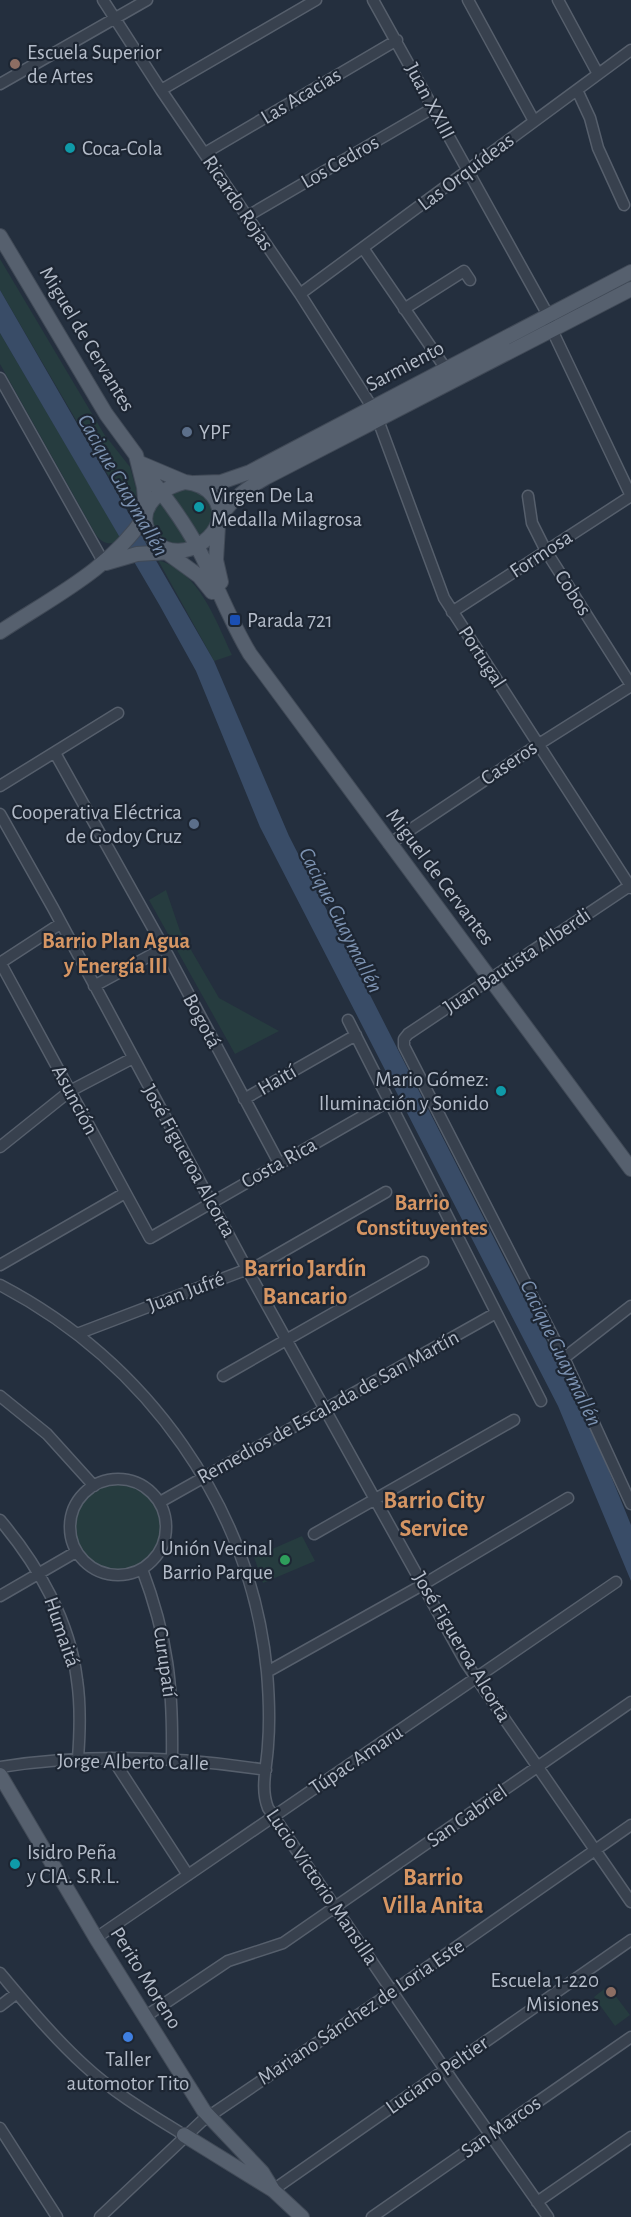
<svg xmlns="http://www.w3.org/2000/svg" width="631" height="2217" viewBox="0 0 631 2217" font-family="'Alegreya Sans',sans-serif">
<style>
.green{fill:#263c3f}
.water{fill:#394c67}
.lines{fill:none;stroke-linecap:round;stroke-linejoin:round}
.minor-casing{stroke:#565f6c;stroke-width:13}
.major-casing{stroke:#414a57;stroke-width:16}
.minor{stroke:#38414e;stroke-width:10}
.major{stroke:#56606e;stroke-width:14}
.education-dot{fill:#8d6e63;stroke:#1d2633;stroke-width:2}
.culture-dot{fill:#0f9aa8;stroke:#1d2633;stroke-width:2}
.service-dot{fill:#5c6f8a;stroke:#1d2633;stroke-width:2}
.transit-dot{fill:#1a4fb4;stroke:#1d2633;stroke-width:2}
.leisure-dot{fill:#2e9e5b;stroke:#1d2633;stroke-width:2}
.shop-dot{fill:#3f7fe0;stroke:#1d2633;stroke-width:2}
.labels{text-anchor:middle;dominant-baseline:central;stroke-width:4.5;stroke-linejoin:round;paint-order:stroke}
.poi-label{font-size:21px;fill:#b4bcc9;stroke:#1d2633;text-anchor:start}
.street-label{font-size:21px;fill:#b4bcc9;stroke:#1d2633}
.water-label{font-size:22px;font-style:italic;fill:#7c92b1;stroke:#1d2633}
.neighbourhood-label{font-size:22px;font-weight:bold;fill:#d59563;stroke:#1d2633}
.quarter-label{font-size:24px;font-weight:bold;fill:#d59563;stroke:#1d2633}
</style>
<rect width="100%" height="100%" fill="#242f3e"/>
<path class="green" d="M 0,259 L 104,434 L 130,467 L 136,488 L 137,506 L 135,521 L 0,290 Z
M 0,333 L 122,540 C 110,545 104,545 96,535 L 0,364 Z
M 185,488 L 202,491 L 213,506 L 211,526 L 199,538 L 169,493 Z
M 161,499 L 188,543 L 179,545 L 160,539 L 150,522 L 154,509 Z
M 158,560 C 200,572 215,620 232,655 L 214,661 Z
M 166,890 L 180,931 L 219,998 L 279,1031 L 235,1054 L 149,900 Z
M70 1527a48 48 0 1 1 96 0a48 48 0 1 1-96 0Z
M 302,1536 L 315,1561 L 263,1583 L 254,1557 Z
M 608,1986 L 630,2015 L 615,2026 L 594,1997 Z"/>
<path class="water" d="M 0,290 L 214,661 L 289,836 L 576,1399 L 602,1454 L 631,1525 L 631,1581 L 558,1406 L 260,827 L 196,671 L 160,606 L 0,333 Z"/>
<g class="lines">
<g class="minor-casing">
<path id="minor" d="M 103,0 L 161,90 L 300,294 L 372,407 L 378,420 L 444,598 L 631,888
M 373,0 L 548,315 L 552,330 L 631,496 L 452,612
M 468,0 L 534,121
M 558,0 L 598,74
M 0,84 L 147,0
M 161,90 L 316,0
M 577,90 L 590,118 L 598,148 L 624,205
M 205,153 L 397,40
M 246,217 L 433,108
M 363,248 L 446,369
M 300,294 L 631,50
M 404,309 L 464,271 L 470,280
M 0,378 L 104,563
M 528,496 L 532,523 L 546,551 L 631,685
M 55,753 L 164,948 L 279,1163
M 0,786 L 118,713
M 0,814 L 53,908 L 247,1269 L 466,1663 L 631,1902
M 389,844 L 539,744 L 631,686
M 631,885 L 408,1034 L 404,1039 L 404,1046 L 564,1358 L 631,1504
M 0,962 L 150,1238 L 389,1101
M 0,963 L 60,924
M 94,986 L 164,948
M 348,1020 L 541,1401
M 244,1099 L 356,1035
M 0,1147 L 70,1091 L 133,1058
M 0,1265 L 125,1193
M 0,1285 C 147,1362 251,1506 267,1672 C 269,1696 270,1721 268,1745 C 267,1766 260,1788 268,1808 L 454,2083 L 548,2217
M 77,1334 L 261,1264 L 386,1192
M 564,1358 L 631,1306
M 223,1376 L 423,1262
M 0,1396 L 47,1434 L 94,1486
M70 1527a48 48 0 1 1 96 0a48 48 0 1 1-96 0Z
M 160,1502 L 496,1313
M 0,1520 C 38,1565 70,1621 77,1680 C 81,1706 80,1732 78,1758
M 314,1534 L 514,1420
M 142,1569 C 168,1638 173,1686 172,1758
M 0,1596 L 76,1552
M 267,1672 L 424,1584 L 568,1498
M 112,1758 L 188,1875
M 0,1767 C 89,1753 177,1756 266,1770
M 96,1938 L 616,1582
M 0,1973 C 27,2005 54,2038 85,2066 C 114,2093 150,2114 184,2135
M 0,2006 L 17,1993
M 146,2016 L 228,1961 L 283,1943 L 631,1702
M 0,2128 L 57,2217
M 273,2190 L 631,1940
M 537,2202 L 631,2137
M 100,2217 L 202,2121 L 392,1992 L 631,1825
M 372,2217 L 631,2037"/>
</g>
<g class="major-casing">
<path id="major" d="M 0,236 L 106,414 L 136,455 L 144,487 L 146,512
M 138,463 C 160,490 183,519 199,550 C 217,585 230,621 250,654 L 631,1169
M 140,463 L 185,482
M 185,482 C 196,483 206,487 213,496 C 239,529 181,570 155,541 C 130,513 157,489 185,482 Z
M 194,483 L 221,482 L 250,472 L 631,272
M 220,517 C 232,499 246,489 265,478 L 631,289
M 218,526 L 216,560 L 221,582
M 166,552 L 199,576 L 212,592
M 106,563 L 137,554 L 169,552
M 0,632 C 51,598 111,569 145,516
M 0,1775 L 96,1938 L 204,2111 L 262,2172 L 273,2190
M 184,2135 L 273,2190 L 302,2217"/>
</g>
<use href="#minor" class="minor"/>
<use href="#major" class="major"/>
</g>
<g class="education-dot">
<circle cx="15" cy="64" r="6"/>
<circle cx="611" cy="1992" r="6"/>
</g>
<g class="culture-dot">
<circle cx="70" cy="148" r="6"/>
<circle cx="199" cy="507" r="6"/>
<circle cx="501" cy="1091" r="6"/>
<circle cx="15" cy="1864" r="6"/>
</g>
<g class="service-dot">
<circle cx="187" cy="432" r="6"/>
<circle cx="194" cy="824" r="6"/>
</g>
<rect class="transit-dot" x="229" y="614" width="12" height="12" rx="3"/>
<circle class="leisure-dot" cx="285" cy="1560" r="6"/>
<circle class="shop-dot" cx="128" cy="2037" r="6"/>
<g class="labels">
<g class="poi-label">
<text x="27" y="52">Escuela Superior<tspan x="27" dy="24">de Artes</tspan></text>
<text x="82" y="148">Coca-Cola</text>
<text x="199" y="432">YPF</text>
<text x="211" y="495">Virgen De La<tspan x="211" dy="24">Medalla Milagrosa</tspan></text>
<text x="247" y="620">Parada 721</text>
<text x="182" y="812" text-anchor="end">Cooperativa Eléctrica<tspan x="182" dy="24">de Godoy Cruz</tspan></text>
<text x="489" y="1079" text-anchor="end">Mario Gómez:<tspan x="489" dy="24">Iluminación y Sonido</tspan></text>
<text x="273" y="1548" text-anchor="end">Unión Vecinal<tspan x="273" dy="24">Barrio Parque</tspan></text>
<text x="27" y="1852">Isidro Peña<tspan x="27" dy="24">y CIA. S.R.L.</tspan></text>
<text x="599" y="1980" text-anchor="end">Escuela 1-220<tspan x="599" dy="24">Misiones</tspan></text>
<text x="128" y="2059" text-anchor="middle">Taller<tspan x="128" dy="24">automotor Tito</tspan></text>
</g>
<g class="street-label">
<text transform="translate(301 96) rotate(-31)">Las Acacias</text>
<text transform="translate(430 101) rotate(62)">Juan XXIII</text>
<text transform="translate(340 162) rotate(-30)">Los Cedros</text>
<text transform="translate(466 172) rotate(-37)">Las Orquídeas</text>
<text transform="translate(238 203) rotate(56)">Ricardo Rojas</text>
<text transform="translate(87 339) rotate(59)">Miguel de Cervantes</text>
<text transform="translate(405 366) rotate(-28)">Sarmiento</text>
<text transform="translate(541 554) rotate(-33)">Formosa</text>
<text transform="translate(573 593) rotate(57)">Cobos</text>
<text transform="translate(482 657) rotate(57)">Portugal</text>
<text transform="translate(509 763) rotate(-34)">Caseros</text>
<text transform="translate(440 877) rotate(53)">Miguel de Cervantes</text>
<text transform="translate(517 961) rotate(-34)">Juan Bautista Alberdi</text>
<text transform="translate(202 1021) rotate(62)">Bogotá</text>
<text transform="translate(277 1080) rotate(-30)">Haití</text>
<text transform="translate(75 1100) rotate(62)">Asunción</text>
<text transform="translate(189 1161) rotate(61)">José Figueroa Alcorta</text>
<text transform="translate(279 1163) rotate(-29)">Costa Rica</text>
<text transform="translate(186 1292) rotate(-21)">Juan Jufré</text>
<text transform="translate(328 1407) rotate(-29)">Remedios de Escalada de San Martín</text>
<text transform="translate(62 1632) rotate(71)">Humaitá</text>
<text transform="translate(462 1647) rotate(59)">José Figueroa Alcorta</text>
<text transform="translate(165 1662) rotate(82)">Curupatí</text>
<text transform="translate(356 1760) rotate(-34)">Túpac Amaru</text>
<text transform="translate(133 1762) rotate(1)">Jorge Alberto Calle</text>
<text transform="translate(467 1816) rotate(-35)">San Gabriel</text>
<text transform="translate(322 1887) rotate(56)">Lucio Victorio Mansilla</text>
<text transform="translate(146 1978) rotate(58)">Perito Moreno</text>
<text transform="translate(361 2012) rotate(-34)">Mariano Sánchez de Loria Este</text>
<text transform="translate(437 2075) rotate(-35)">Luciano Peltier</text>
<text transform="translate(501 2127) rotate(-35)">San Marcos</text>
</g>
<g class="water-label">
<text transform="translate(123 485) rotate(60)">Cacique Guaymallén</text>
<text transform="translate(341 920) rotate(63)">Cacique Guaymallén</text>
<text transform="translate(561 1353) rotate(64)">Cacique Guaymallén</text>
</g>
<g class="neighbourhood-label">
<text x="116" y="941">Barrio Plan Agua<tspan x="116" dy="25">y Energía III</tspan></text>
<text x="422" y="1203">Barrio<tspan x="422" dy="25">Constituyentes</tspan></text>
</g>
<g class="quarter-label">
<text x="305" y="1269">Barrio Jardín<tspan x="305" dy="28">Bancario</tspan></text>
<text x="434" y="1501">Barrio City<tspan x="434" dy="28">Service</tspan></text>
<text x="433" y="1878">Barrio<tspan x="433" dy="28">Villa Anita</tspan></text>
</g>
</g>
</svg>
